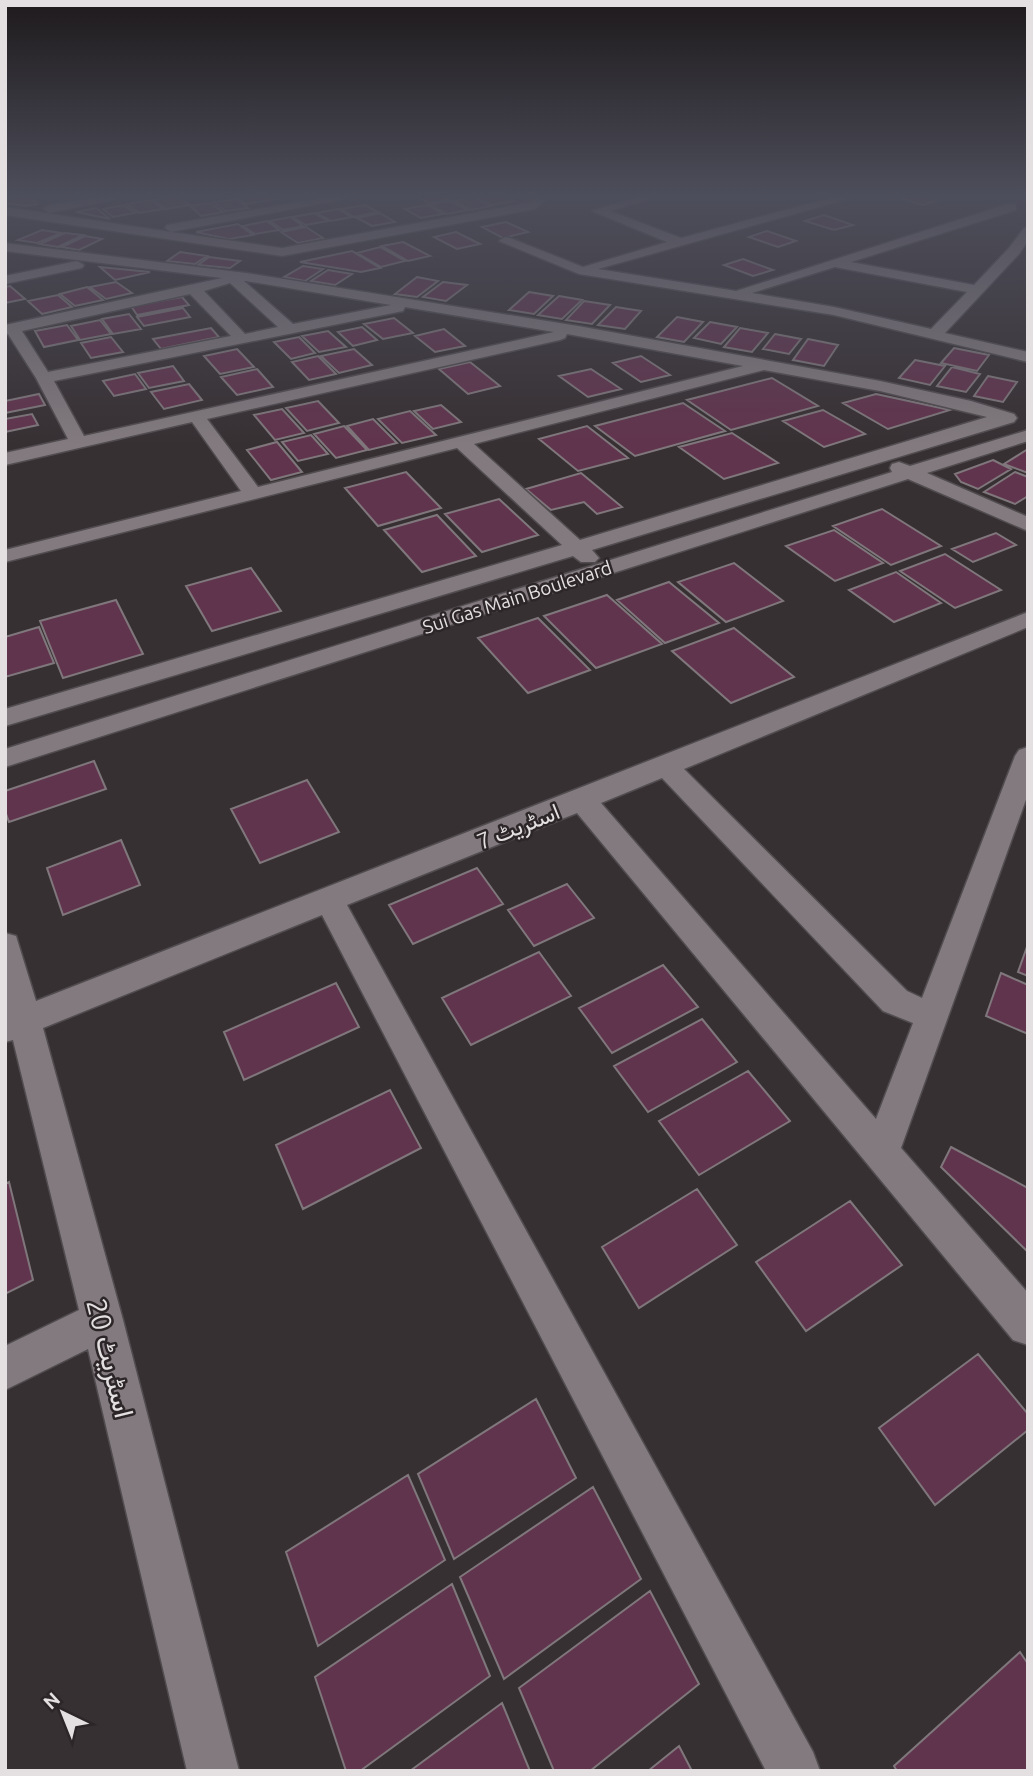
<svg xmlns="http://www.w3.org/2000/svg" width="1033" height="1776" viewBox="0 0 1033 1776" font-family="Ubuntu,Vazirmatn,sans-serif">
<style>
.building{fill:#61344d;stroke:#7f777b;stroke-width:2}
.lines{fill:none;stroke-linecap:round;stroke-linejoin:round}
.minor-casing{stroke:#514c4f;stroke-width:3}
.minor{fill:#827a7e;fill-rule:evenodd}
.labels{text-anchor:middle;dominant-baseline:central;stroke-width:5;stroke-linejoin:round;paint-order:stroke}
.far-street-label{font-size:19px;fill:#e4e0e2;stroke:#2d2629}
.street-label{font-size:23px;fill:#e4e0e2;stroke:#2d2629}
.near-street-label{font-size:28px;fill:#e4e0e2;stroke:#2d2629}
</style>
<rect width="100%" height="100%" fill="#373033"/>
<path class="building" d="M 28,195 L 37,204 L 26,206 L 5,203 L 5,199 Z
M 258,195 L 293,195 L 295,196 L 246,204 L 238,198 Z
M 414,195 L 443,195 L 450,199 L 429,203 Z
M 482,195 L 503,195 L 515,201 L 492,205 L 474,197 Z
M 923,195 L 939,200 L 923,205 L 892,196 Z
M 177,196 L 190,205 L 166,209 L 153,200 Z
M 473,197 L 491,206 L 471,210 L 453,201 Z
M 236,199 L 248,208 L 226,211 L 214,202 Z
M 150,200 L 163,209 L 139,213 L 127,204 Z
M 450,201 L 468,210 L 447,214 L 429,205 Z
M 211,203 L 223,212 L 201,216 L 190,206 Z
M 124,205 L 135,213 L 113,217 L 103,209 Z
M 365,205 L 378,212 L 354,217 L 341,209 Z
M 427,205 L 443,214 L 421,218 L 405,209 Z
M 96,208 L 110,219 L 76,212 Z
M 338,209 L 352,217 L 331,221 L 317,213 Z
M 314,213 L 328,221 L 306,225 L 292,217 Z
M 380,213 L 395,222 L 372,226 L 357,218 Z
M 824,215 L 853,225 L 834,230 L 805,221 Z
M 290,217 L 303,226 L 283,230 L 270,221 Z
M 267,221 L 279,230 L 255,234 L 243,226 Z
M 506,222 L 528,232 L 503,238 L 482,227 Z
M 238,224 L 253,235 L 229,239 L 196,232 Z
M 306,227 L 323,238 L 298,243 L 281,232 Z
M 42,230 L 61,233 L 37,243 L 18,240 Z
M 767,231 L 796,241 L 778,247 L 749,237 Z
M 456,232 L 480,244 L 457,249 L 434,237 Z
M 65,233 L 83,235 L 58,247 L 40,244 Z
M 85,236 L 102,239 L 79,250 L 62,247 Z
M 403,242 L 430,256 L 408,261 L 382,246 Z
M 380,247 L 405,261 L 381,267 L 357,253 Z
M 352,251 L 380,268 L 361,272 L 300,262 Z
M 180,252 L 207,256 L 195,264 L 167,261 Z
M 209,257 L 240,261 L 230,268 L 198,265 Z
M 743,259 L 773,270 L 753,276 L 724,265 Z
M 303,266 L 323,269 L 305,281 L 284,277 Z
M 100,267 L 150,272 L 115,280 Z
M 328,270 L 352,274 L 335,285 L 311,281 Z
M 417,277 L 438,281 L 417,297 L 395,294 Z
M 116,282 L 132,293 L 106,299 L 90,287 Z
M 443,282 L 467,285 L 446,301 L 423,297 Z
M 10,286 L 25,299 L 5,303 L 5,287 Z
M 87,287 L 103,300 L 75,306 L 60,294 Z
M 529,292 L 553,296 L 534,314 L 509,310 Z
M 58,295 L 72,307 L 42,314 L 28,301 Z
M 559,296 L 582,300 L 562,319 L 538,315 Z
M 182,297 L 189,305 L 137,315 L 131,306 Z
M 584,301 L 610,305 L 592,324 L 566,320 Z
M 616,307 L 641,311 L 625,329 L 598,325 Z
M 183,308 L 190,317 L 144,326 L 137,317 Z
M 129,314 L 141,329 L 113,334 L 102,319 Z
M 677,317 L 703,322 L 684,342 L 657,337 Z
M 394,318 L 413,333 L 383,339 L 364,324 Z
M 100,320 L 111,334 L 80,340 L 71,326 Z
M 710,322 L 737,327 L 721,344 L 694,338 Z
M 67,325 L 78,340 L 44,347 L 35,331 Z
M 362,327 L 377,340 L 353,346 L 338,332 Z
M 211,328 L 219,337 L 161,349 L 153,339 Z
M 740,328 L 768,333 L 752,352 L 724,347 Z
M 444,329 L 465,346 L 435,352 L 415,336 Z
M 328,331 L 346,347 L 319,352 L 302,336 Z
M 775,334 L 801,339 L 789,354 L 763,349 Z
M 111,337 L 123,352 L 91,358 L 81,343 Z
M 299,337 L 315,353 L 291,359 L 274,342 Z
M 808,339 L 838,345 L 824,366 L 793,360 Z
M 954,348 L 989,355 L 977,371 L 941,363 Z
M 237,349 L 254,367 L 220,374 L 204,356 Z
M 354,349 L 372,365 L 339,373 L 321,356 Z
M 318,356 L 336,374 L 309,380 L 292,362 Z
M 641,356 L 670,375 L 641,382 L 613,363 Z
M 915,360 L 945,366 L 930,385 L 899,378 Z
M 470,362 L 500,386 L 468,394 L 439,369 Z
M 173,366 L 184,381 L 149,388 L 138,373 Z
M 952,367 L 980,374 L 966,392 L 937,386 Z
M 257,369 L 273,387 L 237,395 L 221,377 Z
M 591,369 L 621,389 L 588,397 L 559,376 Z
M 135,374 L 146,389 L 114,396 L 103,381 Z
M 988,376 L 1017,382 L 1003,402 L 974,396 Z
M 772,378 L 818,406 L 731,430 L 687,400 Z
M 189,384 L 202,400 L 164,409 L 151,392 Z
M 39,394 L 45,405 L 5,413 L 5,401 Z
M 876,394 L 950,410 L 888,429 L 843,403 Z
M 318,401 L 339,423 L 307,431 L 286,408 Z
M 683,403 L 725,431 L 635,456 L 595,426 Z
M 441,405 L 461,422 L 433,429 L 414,411 Z
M 282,409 L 304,433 L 275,440 L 254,415 Z
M 823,410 L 865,434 L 824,447 L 783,421 Z
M 410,411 L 436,435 L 402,443 L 378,419 Z
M 32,414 L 38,425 L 5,432 L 5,419 Z
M 373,419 L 397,443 L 369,450 L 347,426 Z
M 344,426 L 367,450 L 336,458 L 314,434 Z
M 587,426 L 628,458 L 578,471 L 539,439 Z
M 732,433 L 778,463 L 724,479 L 679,447 Z
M 311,435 L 328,454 L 298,461 L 282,442 Z
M 277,442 L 302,472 L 271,480 L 247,450 Z
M 1028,449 L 1028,473 L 1004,464 Z
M 993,460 L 1011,469 L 978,489 L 961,482 L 955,474 Z
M 406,472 L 441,508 L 378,526 L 345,488 Z
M 1015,472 L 1028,477 L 1028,496 L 1015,504 L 984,492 Z
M 581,473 L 622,507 L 597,514 L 584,502 L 551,510 L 526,489 Z
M 499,499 L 538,535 L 482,552 L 445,514 Z
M 882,509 L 941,546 L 891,565 L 833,526 Z
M 437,515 L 476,556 L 422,572 L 384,530 Z
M 834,530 L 883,563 L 835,581 L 786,546 Z
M 996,533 L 1016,545 L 973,562 L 952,549 Z
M 945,554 L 1001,590 L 955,608 L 900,571 Z
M 734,563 L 783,601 L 726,622 L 678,582 Z
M 251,568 L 281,611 L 212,631 L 186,586 Z
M 896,572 L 941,603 L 894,622 L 849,590 Z
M 669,582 L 719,623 L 665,643 L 617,600 Z
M 607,595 L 662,644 L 596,668 L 544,616 Z
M 116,600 L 143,654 L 63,678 L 40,621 Z
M 538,618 L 590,670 L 528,693 L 478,638 Z
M 39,627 L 54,663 L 5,677 L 5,637 Z
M 734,628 L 794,677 L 731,703 L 672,651 Z
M 94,761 L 106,789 L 9,822 L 5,811 L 5,791 Z
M 307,780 L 339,832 L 260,863 L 231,809 Z
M 121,840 L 140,885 L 63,915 L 47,868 Z
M 477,868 L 503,904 L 413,944 L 389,905 Z
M 567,884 L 594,918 L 534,946 L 508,910 Z
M 1028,944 L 1028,976 L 1018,972 Z
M 539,952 L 571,996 L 471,1045 L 442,998 Z
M 663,965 L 698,1007 L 612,1053 L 579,1008 Z
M 1001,973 L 1028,985 L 1028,1034 L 986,1016 Z
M 336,983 L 359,1027 L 244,1080 L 224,1032 Z
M 702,1019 L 737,1062 L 648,1112 L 614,1066 Z
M 748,1071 L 790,1121 L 699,1175 L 659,1121 Z
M 390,1090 L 421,1148 L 303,1209 L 276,1145 Z
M 951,1147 L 1028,1188 L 1028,1252 L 941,1167 Z
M 9,1182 L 33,1280 L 5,1294 L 5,1184 Z
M 697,1189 L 737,1245 L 639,1308 L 602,1247 Z
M 850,1201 L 902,1265 L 806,1331 L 756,1262 Z
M 978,1354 L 1028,1414 L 1028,1430 L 935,1505 L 879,1428 Z
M 536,1399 L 576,1478 L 454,1559 L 418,1474 Z
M 408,1475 L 445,1560 L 318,1646 L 286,1552 Z
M 593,1487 L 641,1579 L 504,1679 L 460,1577 Z
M 452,1584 L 490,1676 L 360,1771 L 346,1771 L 315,1677 Z
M 650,1591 L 699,1684 L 590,1771 L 554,1771 L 519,1688 Z
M 1020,1652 L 1028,1664 L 1028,1771 L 897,1771 L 894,1766 Z
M 502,1703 L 530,1771 L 410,1771 Z
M 679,1746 L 692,1771 L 648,1771 Z"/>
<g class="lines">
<g class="minor-casing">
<path id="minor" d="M 109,195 L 138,195 L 49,213 L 43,209 L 49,205 Z
M 338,195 L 366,195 L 171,232 L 282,248 L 531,202 L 538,197 L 544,201 L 535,209 L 282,256 L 5,215 L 5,207 L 171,232 L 165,228 L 167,225 Z
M 643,195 L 664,195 L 610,211 L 681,238 L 841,195 L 862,195 L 598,269 L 736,291 L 1008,204 L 1016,204 L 1016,210 L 851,262 L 974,285 L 1009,248 L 1024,228 L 1028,227 L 1028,241 L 1019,254 L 945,333 L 1028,352 L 1028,362 L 834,315 L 579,274 L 499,241 L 505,237 L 510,238 L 583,267 L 667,242 L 592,211 ZM 835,267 L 840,268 L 967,292 L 931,329 L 834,307 L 752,293 Z
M 5,243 L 246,273 L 578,326 L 880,381 L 971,401 L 1014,414 L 1017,418 L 1014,422 L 592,550 L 599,558 L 595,562 L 581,562 L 573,556 L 5,726 L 5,709 L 562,545 L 457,448 L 5,562 L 5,550 L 241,491 L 192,422 L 5,465 L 5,453 L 68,439 L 36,378 L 8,334 L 5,335 L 5,325 L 222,278 L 5,251 ZM 244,281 L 246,281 L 391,305 L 293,324 ZM 230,283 L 278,327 L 245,334 L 204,291 ZM 190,294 L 231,336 L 48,372 L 22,331 ZM 405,307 L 554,332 L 84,436 L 54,381 L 398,312 L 403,311 ZM 567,334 L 743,366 L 258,487 L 207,419 L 560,340 L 565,338 ZM 764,370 L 880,391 L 987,417 L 580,540 L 474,444 Z
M 77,261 L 84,265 L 82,268 L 5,284 L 5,276 Z
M 1028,430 L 1028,441 L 927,473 L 1028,517 L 1028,531 L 908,479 L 5,767 L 5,749 L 892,472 L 890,468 L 892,464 L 899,462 L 910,466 Z
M 1028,612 L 1028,627 L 684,769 L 907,991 L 922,998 L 1015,756 L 1019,750 L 1028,747 L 1028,794 L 901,1148 L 1028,1293 L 1028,1345 L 1013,1340 L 577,813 L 347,905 L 813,1752 L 820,1771 L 766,1771 L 322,915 L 43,1028 L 123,1320 L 239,1771 L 187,1771 L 88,1349 L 5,1390 L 5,1346 L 79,1310 L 13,1040 L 5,1042 L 5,933 L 16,936 L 36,1001 ZM 662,778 L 883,1011 L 913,1023 L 876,1119 L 601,803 Z"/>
</g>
<use href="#minor" class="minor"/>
</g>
<linearGradient id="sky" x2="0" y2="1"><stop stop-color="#1e1a1c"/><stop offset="0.44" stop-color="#4d4e5b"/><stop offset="1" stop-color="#4d4e5b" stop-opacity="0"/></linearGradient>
<rect width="1033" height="444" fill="url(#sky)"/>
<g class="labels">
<g class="far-street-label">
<text transform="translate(517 597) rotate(-18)">Sui Gas Main Boulevard</text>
</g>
<g class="street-label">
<text transform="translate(518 826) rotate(-22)">اسٹریٹ 7</text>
</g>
<g class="near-street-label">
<text transform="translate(111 1358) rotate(76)">اسٹریٹ 20</text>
</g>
</g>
<rect width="1033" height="1776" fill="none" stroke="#e4e0e2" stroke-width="14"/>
<g transform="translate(63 1713) rotate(317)" stroke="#2d2629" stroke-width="5" paint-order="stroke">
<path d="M0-5L12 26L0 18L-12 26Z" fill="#e4e0e2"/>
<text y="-10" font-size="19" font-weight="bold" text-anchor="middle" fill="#e4e0e2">N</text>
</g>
</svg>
